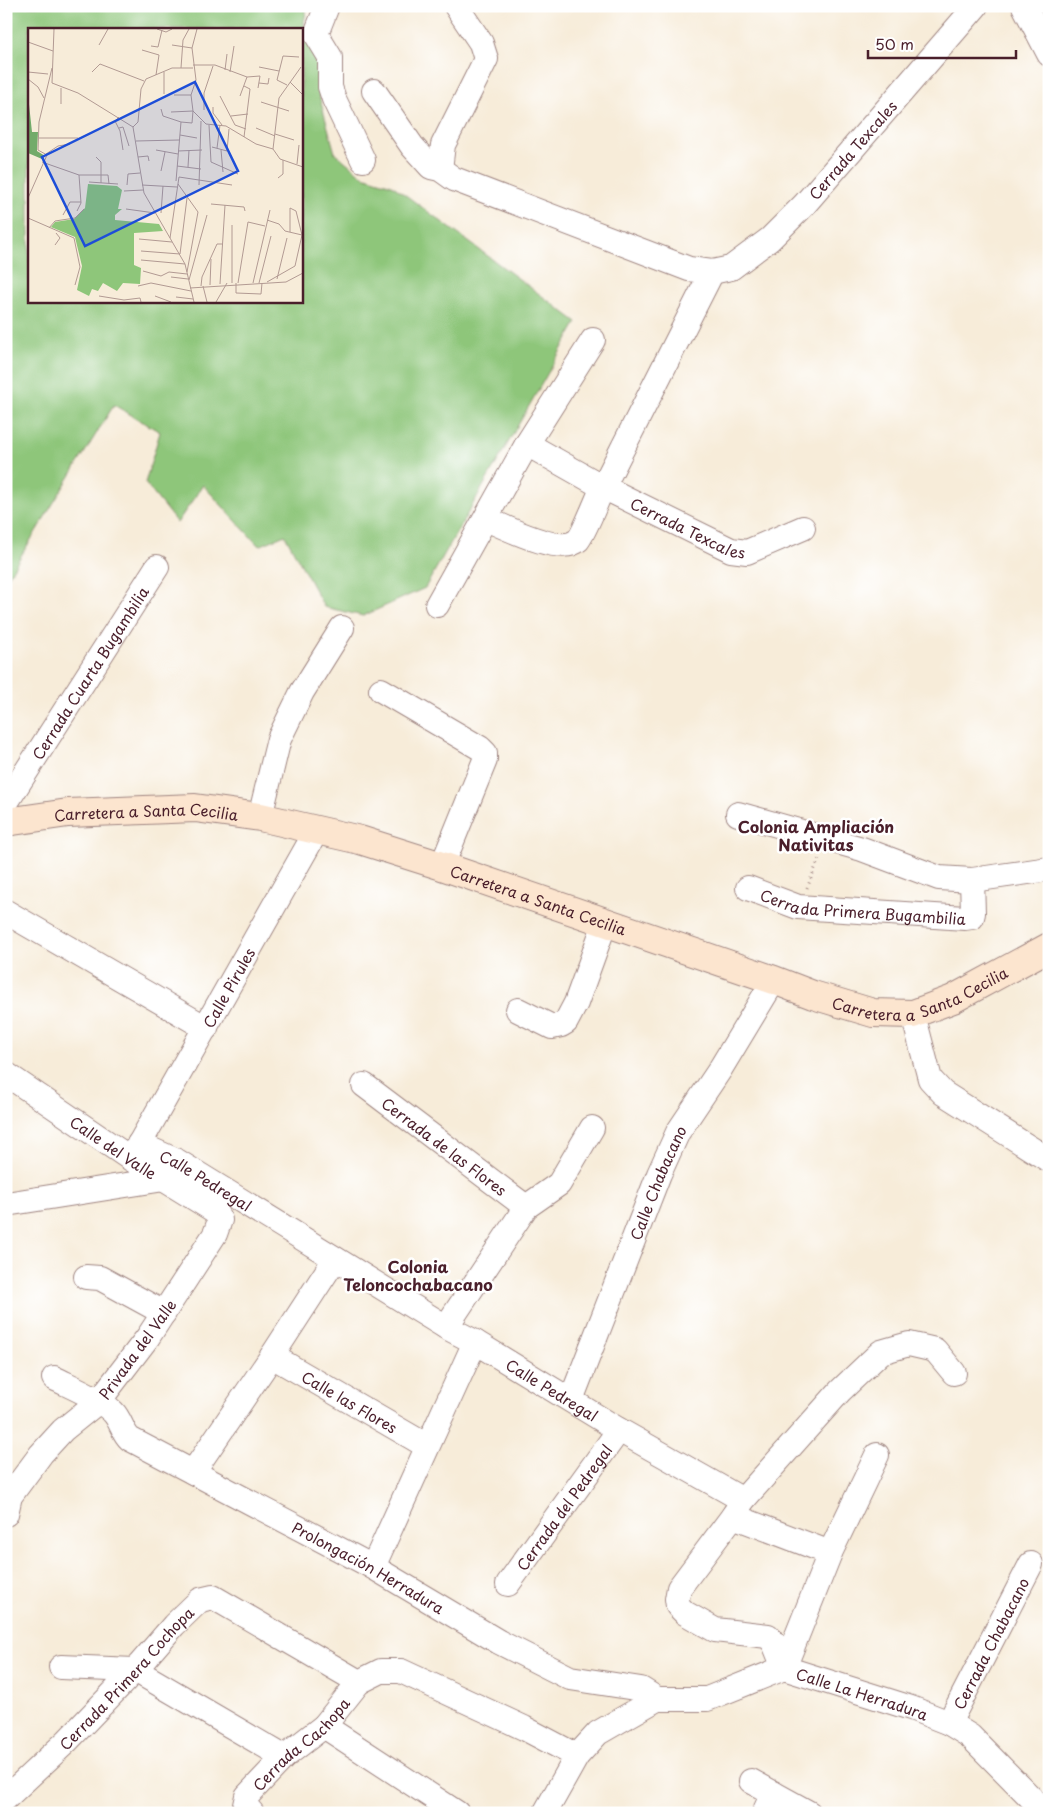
<svg xmlns="http://www.w3.org/2000/svg" width="1055" height="1819" viewBox="0 0 1055 1819" font-family="'Playpen Sans',sans-serif">
<style>
.green{fill:#8ec67a;stroke:#6c7252;fill-rule:evenodd}
.lines{fill:none;stroke-linecap:round;stroke-linejoin:round}
.street-casing{stroke:#a08682;stroke-width:26}
.secondary-casing{stroke:#a08682;stroke-width:30}
.path{stroke:#a08682;stroke-width:3;stroke-dasharray:1 4;stroke-linecap:butt}
.street{stroke:#fff;stroke-width:24}
.secondary{stroke:#fce5cf;stroke-width:28}
.labels{text-anchor:middle;dominant-baseline:central;stroke-width:5;stroke-linejoin:round;paint-order:stroke}
.street-label{font-size:15px;fill:#4a1f2b;stroke:#fff}
.neighbourhood-label{font-size:16px;font-weight:bold;fill:#4a1f2b;stroke:#fff}
.inset-road{fill:none;stroke:#b29a93;stroke-width:1}
.view{fill:#1d4ed8;fill-opacity:0.15;stroke:#1d4ed8;stroke-width:2.5}
.inset-edge{fill:none;stroke:#4a1f2b;stroke-width:2.5}
</style>
<rect width="100%" height="100%" fill="#fff"/>
<filter id="ink" filterUnits="userSpaceOnUse"><feTurbulence type="fractalNoise" baseFrequency=".02" numOctaves="2"/><feDisplacementMap in="SourceGraphic" scale="10" xChannelSelector="R" yChannelSelector="G"/><feConvolveMatrix kernelMatrix="1 2 1 2 8 2 1 2 1" color-interpolation-filters="sRGB"/></filter>
<filter id="wash" filterUnits="userSpaceOnUse"><feTurbulence type="fractalNoise" baseFrequency=".0096" numOctaves="4" result="noise"/><feDisplacementMap in="SourceGraphic" scale="20" xChannelSelector="R" yChannelSelector="G"/><feGaussianBlur stdDeviation="1.12" result="paint"/><feColorMatrix in="noise" values="0 0 0 0 0 0 0 0 0 0 0 0 0 0 0 0 0 1.4 0 .05"/><feComposite in="paint" operator="in"/></filter>
<g filter="url(#wash)">
<rect width="100%" height="100%" fill="#f7ecd9"/>
<path class="green" d="M 6,6 L 307,6 L 304,23 L 318,69 L 320,99 L 335,153 L 363,176 L 392,185 L 577,322 L 425,588 L 363,616 L 324,607 L 285,535 L 259,546 L 203,485 L 177,523 L 145,483 L 160,432 L 114,405 L 6,580 ZM 29,29 L 301,29 L 301,301 L 29,301 Z"/>
</g>
<g filter="url(#ink)">
<g class="lines">
<g class="street-casing">
<g id="street">
<path d="M 327,6 L 316,34 L 330,57 L 330,87 L 334,99 L 363,160"/>
<path d="M 1024,6 L 1049,54"/>
<path id="s1" d="M 374,91 L 412,146 L 431,167 L 440,169 L 454,179 L 689,269 L 712,272 L 731,268 L 770,239 L 804,205 L 976,6"/>
<path d="M 440,169 L 443,145 L 486,59 L 481,43 L 456,6"/>
<path d="M 527,444 L 603,487 L 712,272"/>
<path id="s2" d="M 486,519 C 505,527 561,556 578,540 C 584,534 598,497 603,487 L 731,550 L 747,552 L 803,528"/>
<path d="M 437,605 L 527,444 L 593,340"/>
<path d="M 381,690 L 480,748 L 485,753 L 485,760 L 442,866"/>
<path id="s3" d="M 6,803 L 157,567"/>
<path d="M 738,814 L 862,849 L 939,878 L 972,880 L 1049,869"/>
<path d="M 260,817 L 279,739 L 302,692 L 342,628"/>
<path id="s4" d="M 748,888 L 798,907 L 965,918 L 972,917 L 973,913 L 972,880"/>
<path d="M 6,912 L 206,1028"/>
<path d="M 518,1010 L 552,1027 L 561,1025 L 566,1022 L 576,1003 L 605,923"/>
<path d="M 913,1014 L 930,1079 L 943,1093 L 1049,1160"/>
<path id="s5" d="M 6,1074 L 131,1159 L 215,1211 L 220,1220 L 215,1234 L 148,1337 L 99,1401 L 63,1430 L 41,1454 L 10,1496 L 6,1514"/>
<path id="s6" d="M 364,1085 L 526,1207"/>
<path id="s7" d="M 139,1144 L 177,1161 L 446,1327 L 475,1342 L 619,1430 L 743,1500 L 733,1516 L 679,1588 L 677,1599 L 678,1606 L 685,1613 L 715,1630 L 768,1636 L 774,1643 L 784,1668"/>
<path id="s8" d="M 132,1157 L 317,830"/>
<path d="M 6,1204 L 164,1179"/>
<path d="M 86,1277 L 100,1278 L 164,1313"/>
<path d="M 446,1327 L 526,1207 L 559,1184 L 592,1128"/>
<path id="s9" d="M 272,1356 L 427,1446"/>
<path id="s10" d="M 54,1378 C 74,1388 97,1397 113,1412 C 121,1420 122,1432 130,1439 L 373,1567 L 499,1642 L 570,1678 L 641,1689 L 657,1699"/>
<path id="s11" d="M 571,1400 L 659,1174 L 678,1132 L 719,1071 L 774,980"/>
<path d="M 193,1472 L 272,1356 L 335,1259"/>
<path d="M 743,1500 L 840,1391 L 881,1352 L 909,1344 L 935,1350 L 954,1373"/>
<path d="M 733,1516 L 830,1553"/>
<path d="M 373,1567 L 475,1342"/>
<path id="s12" d="M 508,1584 L 619,1430"/>
<path d="M 61,1667 L 135,1670 L 284,1757"/>
<path d="M 784,1668 L 830,1553 L 877,1455"/>
<path id="s13" d="M 949,1723 L 1031,1564"/>
<path d="M 324,1726 L 457,1813"/>
<path d="M 751,1781 L 809,1813"/>
<path id="s14" d="M 6,1798 L 67,1741 L 135,1670 L 174,1625 L 200,1600 L 213,1597 L 359,1682 L 381,1671 L 401,1671 L 524,1728 L 577,1756"/>
<path id="s15" d="M 252,1813 L 245,1805 L 247,1796 L 284,1757 L 324,1726 L 359,1682"/>
<path id="s16" d="M 545,1813 L 577,1756 L 598,1733 L 657,1699 L 707,1699 L 784,1668 L 911,1708 L 949,1723 L 970,1736 L 1046,1813"/>
<path d="M 764,1813 L 773,1793"/>
</g>
</g>
<g class="secondary-casing">
<g id="secondary">
<path id="s17" d="M 6,822 L 68,813 L 195,808 L 260,817 L 360,840 L 442,866 L 774,980 L 813,995 L 873,1013 L 913,1014 L 953,999 L 1049,947"/>
</g>
</g>
<path class="path" d="M 807,888 L 819,859"/>
<use href="#street" class="street"/>
<use href="#secondary" class="secondary"/>
</g>
</g>
<g class="labels">
<g class="street-label">
<text stroke="none"><textPath href="#s1" startOffset="586">Cerrada Texcales</textPath></text>
<text stroke="none"><textPath href="#s2" startOffset="251">Cerrada Texcales</textPath></text>
<text stroke="none"><textPath href="#s3" startOffset="155">Cerrada Cuarta Bugambilia</textPath></text>
<text stroke="none"><textPath href="#s17" startOffset="141">Carretera a Santa Cecilia</textPath></text>
<text stroke="none"><textPath href="#s17" startOffset="546">Carretera a Santa Cecilia</textPath></text>
<text stroke="none"><textPath href="#s4" startOffset="118">Cerrada Primera Bugambilia</textPath></text>
<text stroke="none"><textPath href="#s17" startOffset="950">Carretera a Santa Cecilia</textPath></text>
<text stroke="none"><textPath href="#s8" startOffset="195">Calle Pirules</textPath></text>
<text stroke="none"><textPath href="#s5" startOffset="130">Calle del Valle</textPath></text>
<text stroke="none"><textPath href="#s6" startOffset="101">Cerrada de las Flores</textPath></text>
<text stroke="none"><textPath href="#s7" startOffset="76">Calle Pedregal</textPath></text>
<text stroke="none"><textPath href="#s11" startOffset="234">Calle Chabacano</textPath></text>
<text transform="translate(137 1349) rotate(-54)">Privada del Valle</text>
<text stroke="none"><textPath href="#s7" startOffset="481">Calle Pedregal</textPath></text>
<text stroke="none"><textPath href="#s9" startOffset="90">Calle las Flores</textPath></text>
<text stroke="none"><textPath href="#s12" startOffset="95">Cerrada del Pedregal</textPath></text>
<text stroke="none"><textPath href="#s10" startOffset="371">Prolongación Herradura</textPath></text>
<text stroke="none"><textPath href="#s13" startOffset="90">Cerrada Chabacano</textPath></text>
<text stroke="none"><textPath href="#s14" startOffset="170">Cerrada Primera Cochopa</textPath></text>
<text stroke="none"><textPath href="#s16" startOffset="380">Calle La Herradura</textPath></text>
<text stroke="none"><textPath href="#s15" startOffset="95">Cerrada Cachopa</textPath></text>
</g>
<g class="neighbourhood-label">
<text x="816" y="826">Colonia Ampliación<tspan x="816" dy="18">Nativitas</tspan></text>
<text x="418" y="1266">Colonia<tspan x="418" dy="18">Teloncochabacano</tspan></text>
</g>
</g>
<g transform="translate(28 28)">
<rect width="275" height="275" fill="#f7ecd9"/>
<path d="M 60,156 L 89,158 L 94,162 L 90,181 L 94,181 L 87,187 L 87,192 L 131,196 L 135,203 L 106,205 L 106,237 L 113,240 L 112,256 L 95,255 L 89,263 L 75,255 L 70,263 L 64,261 L 61,268 L 49,262 L 54,238 L 47,209 L 23,199 L 27,194 L 46,191 L 57,180 Z" fill="#8ec67a"/>
<path d="M 0,67 L 4,104 L 10,104 L 9,123 L 17,128 L 14,131 L 0,125 Z" fill="#72ab6a"/>
<path class="inset-road" d="M 26,1 L 24,55 L 50,65 L 105,99 L 116,165 L 157,236 L 166,274M 129,1 L 138,4 L 144,1M 169,1 L 164,20 L 168,52 L 163,67 L 165,83 L 178,96 L 198,98 L 228,116 L 245,121 L 252,131 L 275,139M 0,14 L 25,23M 71,17 L 80,1M 144,17 L 164,20M 123,18 L 130,19 L 134,2M 114,22 L 131,27 L 128,47M 165,37 L 187,37 L 219,49M 231,39 L 251,43M 153,40 L 155,12 L 161,1M 197,42 L 199,26M 0,44 L 20,46M 64,44 L 72,36 L 116,53M 202,44 L 206,18M 219,49 L 232,48 L 230,60M 0,51 L 10,59 L 16,70M 262,54 L 275,67M 231,55 L 240,56 L 241,50M 259,57 L 249,52 L 255,28 L 271,29M 136,66 L 136,44M 146,67 L 163,67M 192,68 L 207,97 L 218,101M 212,68 L 219,49M 233,74 L 261,83M 33,76 L 33,60M 185,79 L 185,85 L 194,97M 133,81 L 135,88 L 153,94M 176,82 L 176,65 L 185,38M 143,84 L 165,83 L 164,95 L 153,94 L 148,153M 203,88 L 220,86M 91,89 L 87,93 L 92,103 L 95,122M 181,97 L 183,134 L 210,146M 105,99 L 110,94 L 113,61 L 118,51 L 144,40 L 165,40M 91,100 L 95,99 L 101,118M 228,100 L 247,108M 247,106 L 266,112M 152,107 L 169,110M 216,109 L 222,61 L 216,58M 11,110 L 50,110M 108,113 L 151,112M 184,119 L 199,123 L 201,101M 189,120 L 192,97M 245,121 L 251,70 L 273,39M 128,122 L 150,126M 193,122 L 195,144M 150,123 L 174,122M 18,126 L 30,118 L 42,116M 68,129 L 73,134 L 73,147 L 80,147 L 81,156M 110,129 L 120,128 L 121,133M 14,134 L 51,147 L 53,175 L 49,183M 269,136 L 271,117M 149,138 L 173,141M 160,139 L 161,122M 133,143 L 137,124M 51,147 L 73,147 L 73,155M 250,150 L 255,146 L 255,132M 61,154 L 90,156M 150,156 L 170,184 L 159,244M 99,157 L 100,146 L 112,145M 114,157 L 149,159M 171,157 L 173,93M 96,163 L 115,162M 0,170 L 19,127 L 10,122 L 11,94 L 24,40M 183,176 L 216,179 L 217,183M 98,181 L 127,185M 133,185 L 135,158M 35,187 L 42,174 L 53,174M 0,190 L 46,210 L 52,239 L 47,257M 239,192 L 251,196 L 257,203 L 274,207M 21,200 L 27,193 L 47,190 L 56,181M 142,210 L 151,149 L 204,157M 111,211 L 144,214M 27,217 L 32,210 L 28,205M 113,223 L 152,226 L 159,170M 113,232 L 157,236M 115,243 L 133,248 L 141,244 L 159,246M 143,249 L 160,251M 249,251 L 259,210M 161,252 L 179,187M 239,254 L 267,238 L 274,207 L 268,183 L 262,180 L 262,204M 204,255 L 204,197M 208,255 L 208,265 L 233,266 L 234,255M 210,255 L 220,194 L 237,198M 225,255 L 242,182M 231,255 L 243,208M 192,256 L 197,177M 182,257 L 183,231M 110,258 L 123,255 L 163,263M 173,258 L 174,249 L 189,216 L 194,216M 175,258 L 179,274M 162,260 L 258,254 L 275,245M 71,268 L 96,272 L 112,270 L 113,274M 127,268 L 143,274M 148,269 L 165,271M 188,274 L 199,255"/>
<path class="view" d="M 167,54 L 210,143 L 57,218 L 14,129 Z"/>
<rect width="275" height="275" class="inset-edge"/>
</g>
<rect width="1055" height="1819" fill="none" stroke="#fff" stroke-width="25"/>
<path d="M868 50v8h148v-8" fill="none" stroke="#4a1f2b" stroke-width="2.5"/>
<text x="875" y="50" font-size="15" fill="#4a1f2b" stroke="#ffffff" stroke-width="4" paint-order="stroke">50 m</text>
</svg>
